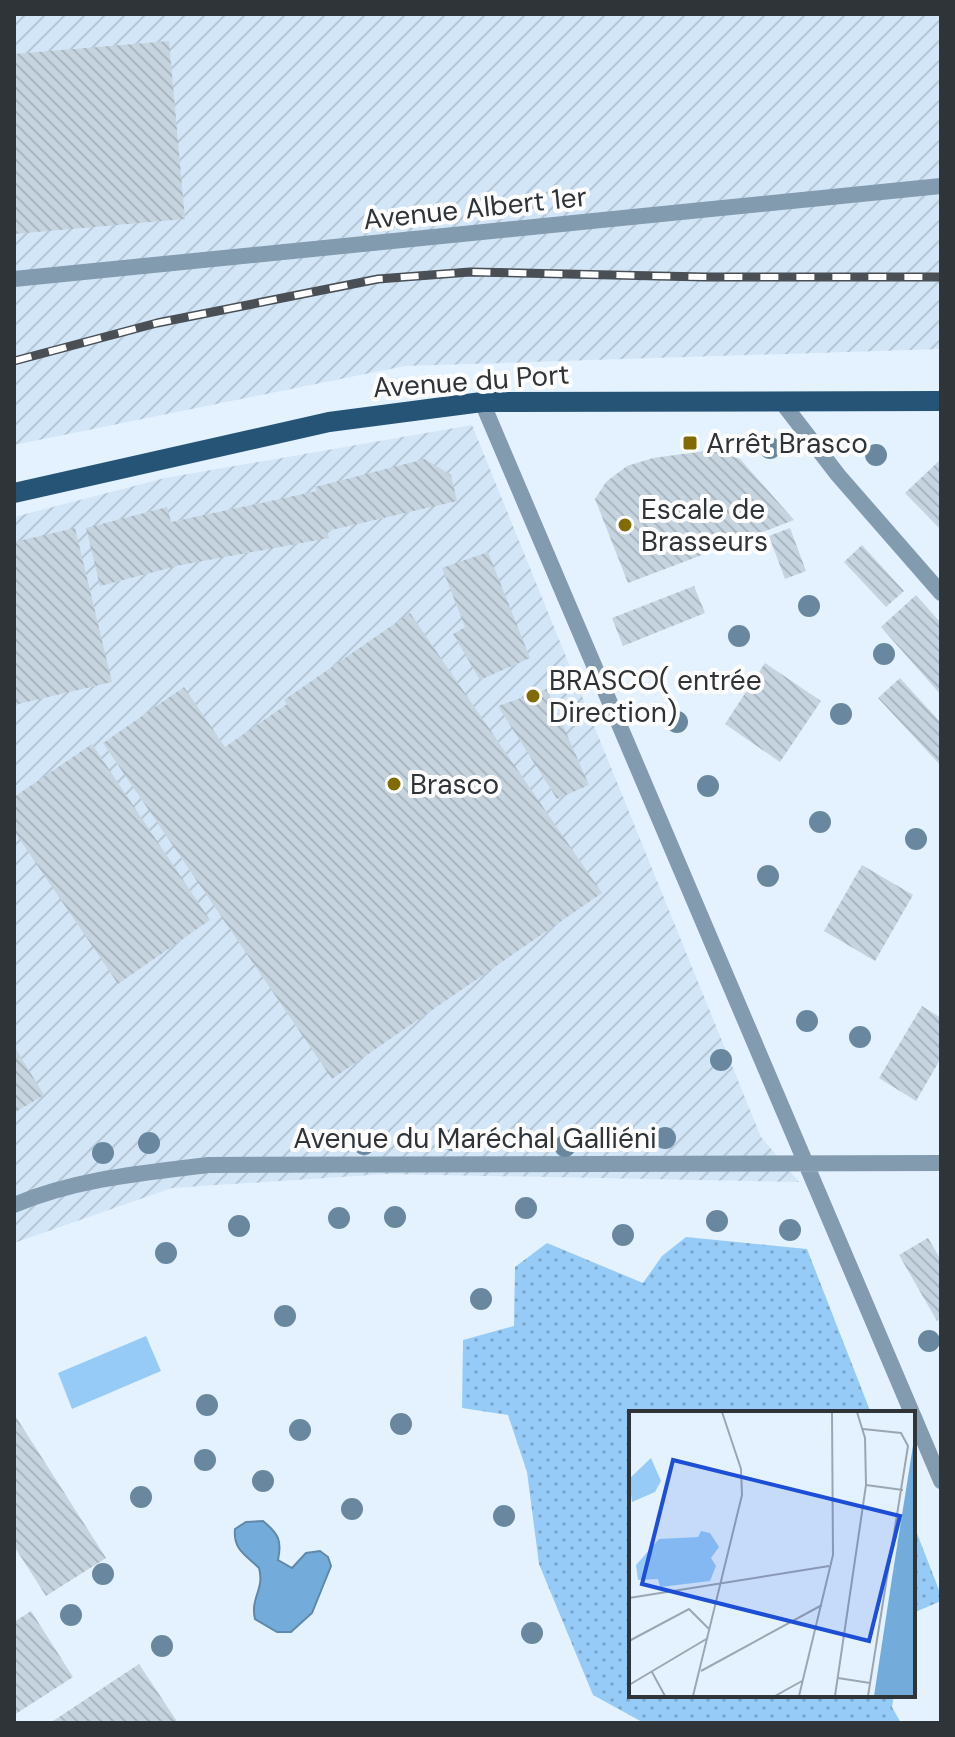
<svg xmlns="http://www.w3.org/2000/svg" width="955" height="1737" viewBox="0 0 955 1737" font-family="'DM Sans',sans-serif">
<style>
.industrial{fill:url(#industrial-furrows)}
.grass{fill:url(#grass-dots)}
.park{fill:#96cbf7}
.water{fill:#73acda;stroke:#5f88aa;stroke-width:2}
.building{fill:url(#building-back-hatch)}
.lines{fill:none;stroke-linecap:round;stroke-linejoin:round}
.street{stroke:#839baf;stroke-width:16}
.primary{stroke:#265477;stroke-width:20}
.rail-casing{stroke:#494f55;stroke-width:9}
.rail{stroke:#fff;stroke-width:6;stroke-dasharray:18;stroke-linecap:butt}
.tree{fill:#69889f}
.poi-dot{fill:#816b04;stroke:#fff;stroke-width:3}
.labels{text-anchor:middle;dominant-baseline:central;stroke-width:8;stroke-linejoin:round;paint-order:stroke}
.street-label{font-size:28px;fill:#2f3439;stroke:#fff}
.poi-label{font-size:28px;fill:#2f3439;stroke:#fff;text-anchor:start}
.inset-road{fill:none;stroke:#9ca6b0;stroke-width:2}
.view{fill:#1d4ed8;fill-opacity:0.15;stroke:#1d4ed8;stroke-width:4}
.inset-edge{fill:none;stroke:#2f3439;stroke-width:4}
</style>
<defs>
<pattern id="industrial-furrows" width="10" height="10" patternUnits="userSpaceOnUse" patternTransform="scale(2)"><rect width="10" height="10" fill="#d3e6f8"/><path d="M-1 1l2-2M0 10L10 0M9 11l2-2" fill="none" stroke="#b5c6d5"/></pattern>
<pattern id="grass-dots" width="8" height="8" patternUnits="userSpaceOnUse" patternTransform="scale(2)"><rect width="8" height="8" fill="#96cbf7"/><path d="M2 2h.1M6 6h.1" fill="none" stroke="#7ba6c9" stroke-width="1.8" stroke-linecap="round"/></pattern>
<pattern id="building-back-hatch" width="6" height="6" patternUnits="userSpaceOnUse" patternTransform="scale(2)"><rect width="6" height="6" fill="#c6d4e0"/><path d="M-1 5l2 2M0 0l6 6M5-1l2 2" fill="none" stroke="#aab7c1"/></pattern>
</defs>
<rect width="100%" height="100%" fill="#e4f2ff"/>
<path class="industrial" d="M 14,14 L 941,14 L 941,349 L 405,366 L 14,445 Z
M 472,425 L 761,1137 L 799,1182 L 386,1174 L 172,1188 L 14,1243 L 14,517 L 165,478 Z"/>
<path class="grass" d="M 686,1237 L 807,1249 L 871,1413 L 631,1413 L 631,1695 L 894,1695 L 892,1707 L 901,1723 L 644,1723 L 593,1695 L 539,1564 L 527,1472 L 508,1415 L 462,1408 L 463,1340 L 514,1326 L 515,1267 L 547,1243 L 643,1283 L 662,1256 Z
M 913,1523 L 941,1595 L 941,1601 L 913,1613 Z"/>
<path class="park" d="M 146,1336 L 161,1371 L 72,1409 L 58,1373 Z"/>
<path class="water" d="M 263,1521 C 279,1534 282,1541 278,1560 L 292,1568 L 306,1553 L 320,1551 L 328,1557 L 331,1566 L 312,1613 L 291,1632 L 277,1632 L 255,1619 C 250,1597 265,1590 259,1568 C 246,1555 233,1550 235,1529 L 246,1522 Z"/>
<path class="building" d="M 169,41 L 185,219 L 14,234 L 14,54 Z
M 712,450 L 740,459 L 794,520 L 628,583 L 595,499 L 606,482 L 627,466 L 653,458 Z
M 425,459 L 451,475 L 457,501 L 327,531 L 329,538 L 181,565 L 100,586 L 86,528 L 167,507 L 171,522 L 317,491 L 315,487 Z
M 941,459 L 941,530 L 905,493 Z
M 75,528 L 112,682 L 14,705 L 14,542 Z
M 790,528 L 806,571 L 785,579 L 769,536 Z
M 862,545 L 904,591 L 886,607 L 844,562 Z
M 488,552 L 530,658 L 480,680 L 453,634 L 465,627 L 442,568 Z
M 694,586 L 705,613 L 623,646 L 612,618 Z
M 916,595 L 941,623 L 941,695 L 881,627 Z
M 410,613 L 602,893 L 332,1079 L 103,743 L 184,687 L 225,747 L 287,704 L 284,700 Z
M 765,663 L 821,701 L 780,762 L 725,724 Z
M 900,678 L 941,723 L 941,766 L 878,698 Z
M 547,689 L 589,785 L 557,799 L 498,706 Z
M 92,744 L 210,920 L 118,984 L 14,831 L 14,797 Z
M 862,865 L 913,895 L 875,961 L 824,931 Z
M 922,1006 L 941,1018 L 941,1058 L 916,1101 L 879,1078 Z
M 14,1046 L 44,1095 L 14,1113 Z
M 928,1238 L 941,1260 L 941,1318 L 937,1321 L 899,1255 Z
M 14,1414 L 106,1558 L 46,1596 L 14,1546 Z
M 31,1611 L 73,1677 L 14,1715 L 14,1622 Z
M 139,1664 L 178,1723 L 50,1723 Z"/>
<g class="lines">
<path class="street" d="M 14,279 L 941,186
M 781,401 L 838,475 L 941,593
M 482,402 L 912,1413
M 14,1205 C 75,1179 142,1173 208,1165 L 941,1163
M 913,1415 L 941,1481"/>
<path class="primary" d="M 14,493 L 329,422 L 482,402 L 941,401"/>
<g class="rail-casing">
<path id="rail" d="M 14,361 L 157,323 L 378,279 L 470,272 L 705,277 L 941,277"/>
</g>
<use href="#rail" class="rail"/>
</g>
<g class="tree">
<circle cx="770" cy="448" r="11"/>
<circle cx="876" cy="455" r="11"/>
<circle cx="809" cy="606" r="11"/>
<circle cx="739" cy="636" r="11"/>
<circle cx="884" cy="654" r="11"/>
<circle cx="841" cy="714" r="11"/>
<circle cx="677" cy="722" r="11"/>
<circle cx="708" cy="786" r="11"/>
<circle cx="820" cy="822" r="11"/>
<circle cx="916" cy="839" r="11"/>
<circle cx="768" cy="876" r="11"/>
<circle cx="807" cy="1021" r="11"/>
<circle cx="860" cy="1037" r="11"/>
<circle cx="721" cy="1060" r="11"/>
<circle cx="665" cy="1138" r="11"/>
<circle cx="453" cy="1140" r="11"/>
<circle cx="149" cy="1143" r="11"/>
<circle cx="364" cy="1144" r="11"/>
<circle cx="565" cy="1146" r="11"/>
<circle cx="103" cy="1153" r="11"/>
<circle cx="526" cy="1208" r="11"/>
<circle cx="395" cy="1217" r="11"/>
<circle cx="339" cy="1218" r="11"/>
<circle cx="717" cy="1221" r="11"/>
<circle cx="239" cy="1226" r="11"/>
<circle cx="790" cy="1230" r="11"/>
<circle cx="623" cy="1235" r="11"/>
<circle cx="166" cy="1253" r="11"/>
<circle cx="481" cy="1299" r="11"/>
<circle cx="285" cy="1316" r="11"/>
<circle cx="929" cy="1341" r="11"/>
<circle cx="207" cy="1405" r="11"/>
<circle cx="401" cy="1424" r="11"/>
<circle cx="300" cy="1430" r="11"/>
<circle cx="205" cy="1460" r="11"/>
<circle cx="263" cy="1481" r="11"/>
<circle cx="141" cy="1497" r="11"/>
<circle cx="352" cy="1509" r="11"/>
<circle cx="504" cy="1516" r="11"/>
<circle cx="103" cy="1574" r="11"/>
<circle cx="71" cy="1615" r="11"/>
<circle cx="532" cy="1633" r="11"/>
<circle cx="162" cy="1646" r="11"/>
</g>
<g class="poi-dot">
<rect x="682" y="435" width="16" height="16" rx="4"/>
<circle cx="625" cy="525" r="8"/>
<circle cx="533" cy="696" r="8"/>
<circle cx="394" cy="784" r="8"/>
</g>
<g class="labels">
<g class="street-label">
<text transform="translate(475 208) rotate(-6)">Avenue Albert 1er</text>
<text transform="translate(471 381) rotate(-4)">Avenue du Port</text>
<text x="475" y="1138">Avenue du Maréchal Galliéni</text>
</g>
<g class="poi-label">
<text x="706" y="443">Arrêt Brasco</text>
<text x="641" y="509">Escale de<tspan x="641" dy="32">Brasseurs</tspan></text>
<text x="549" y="680">BRASCO( entrée<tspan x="549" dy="32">Direction)</tspan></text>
<text x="410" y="784">Brasco</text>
</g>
</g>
<g transform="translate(629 1411)">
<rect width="286" height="286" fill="#e4f2ff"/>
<path d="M 22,47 L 32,70 L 26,81 L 3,91 L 0,68 ZM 72,120 L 81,122 L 90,136 L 82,147 L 87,155 L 81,170 L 31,176 L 29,168 L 9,169 L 7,154 L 30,128 L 69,126 Z" fill="#96cbf7"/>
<path d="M 286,22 L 286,285 L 245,285 L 263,167 Z" fill="#73acda"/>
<path class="inset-road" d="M 234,18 L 272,22 L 279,35 L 239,285M 237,74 L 274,79M 0,187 L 200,155M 0,230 L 60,198 L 81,219M 72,260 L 193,194M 23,261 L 36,285M 209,267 L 241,272M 0,274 L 79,227M 64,285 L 113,84 L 112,58 L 93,1M 102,285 L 127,285M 146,285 L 173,270M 170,285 L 204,144 L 203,1M 206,285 L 237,74 L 236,27 L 228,1"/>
<path class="view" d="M 44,49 L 271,105 L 240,230 L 13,173 Z"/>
<rect width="286" height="286" class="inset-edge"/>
</g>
<rect width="955" height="1737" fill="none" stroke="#2f3439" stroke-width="32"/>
</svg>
